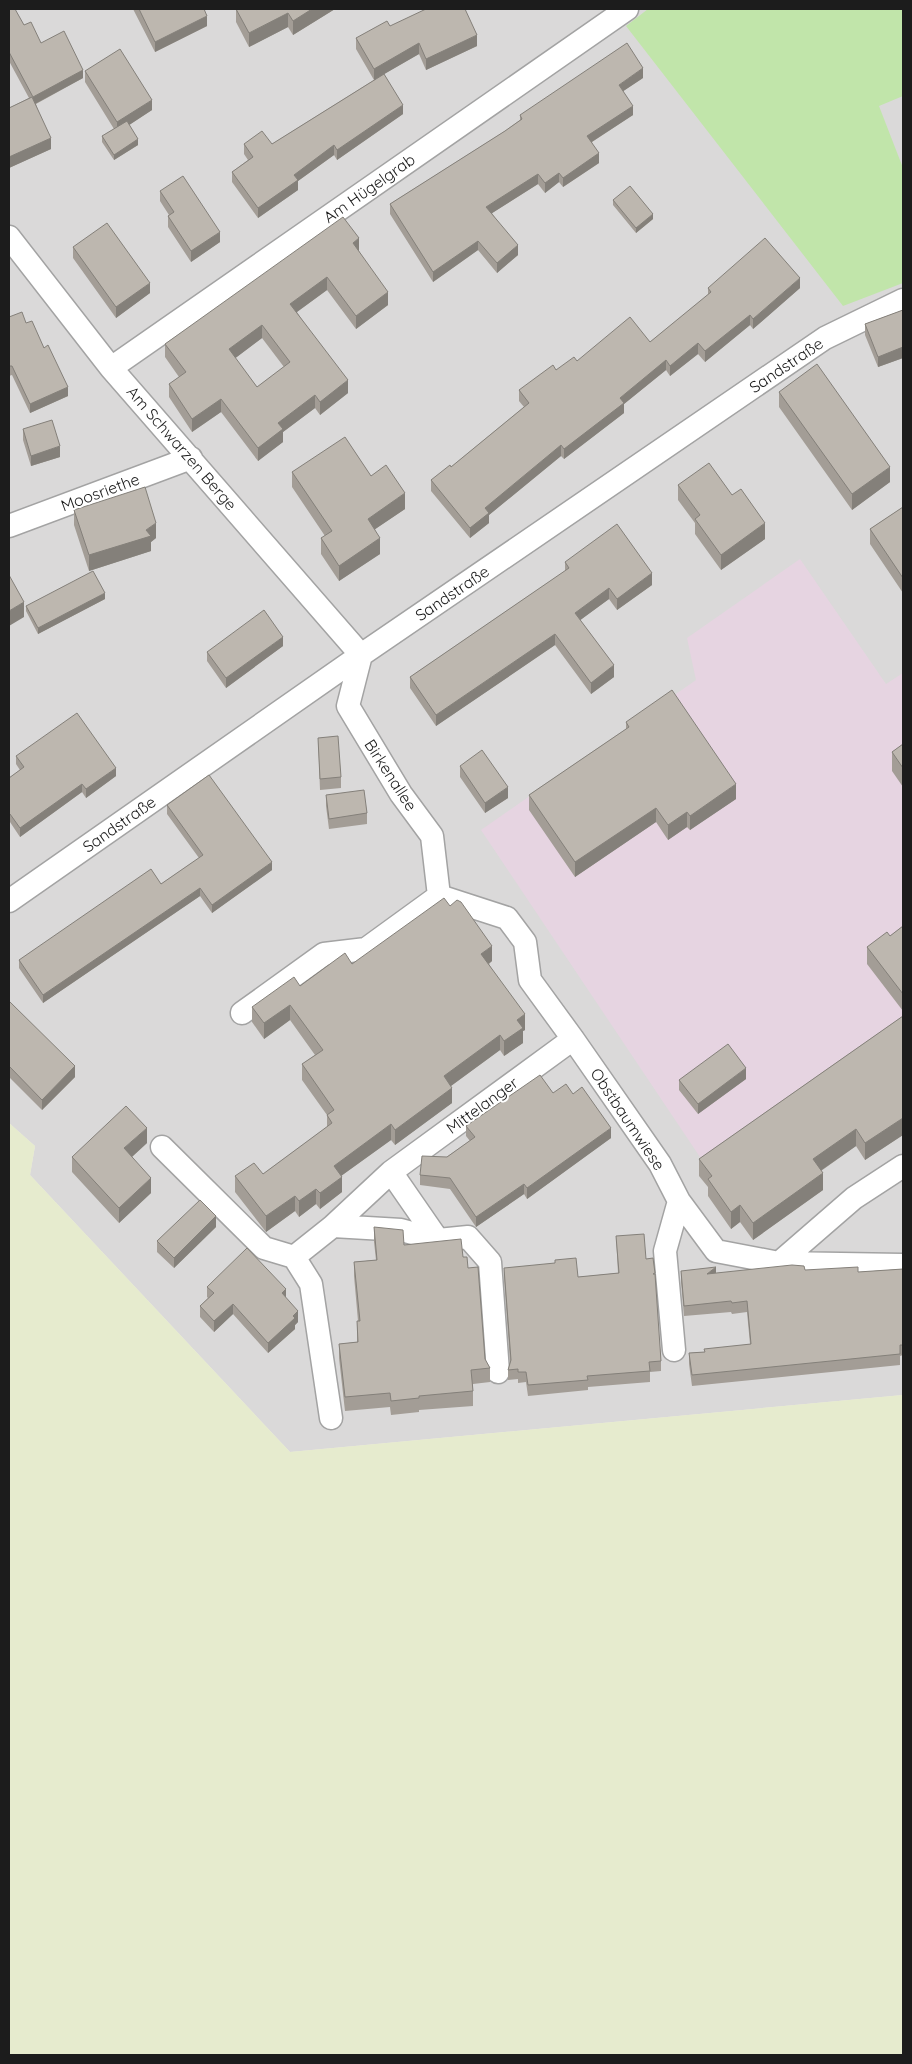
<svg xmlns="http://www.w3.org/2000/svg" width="912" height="2064" viewBox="0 0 912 2064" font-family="Quicksand,sans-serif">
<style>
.residential{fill:#dad9d9}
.industrial{fill:#e6d4e1}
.farmland{fill:#e6ebce}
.grass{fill:#c1e5aa}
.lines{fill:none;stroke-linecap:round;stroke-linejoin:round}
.minor-casing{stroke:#a3a3a3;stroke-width:25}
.minor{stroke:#fff;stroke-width:22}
.wall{fill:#a39d96;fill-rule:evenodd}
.shaded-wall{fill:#84807a}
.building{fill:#bdb7af;stroke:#84807a;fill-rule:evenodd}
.labels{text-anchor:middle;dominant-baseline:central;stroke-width:4;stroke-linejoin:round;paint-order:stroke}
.street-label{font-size:16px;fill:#1c1c1c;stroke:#fff}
</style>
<rect width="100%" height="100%" fill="#edeae2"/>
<path class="residential" d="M 9,9 L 903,9 L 903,1395 L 290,1452 L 30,1175 L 35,1146 L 9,1123 Z"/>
<path class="industrial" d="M 800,559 L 886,684 L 903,673 L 903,1037 L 706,1166 L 481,830 L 696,680 L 687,638 Z"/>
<path class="farmland" d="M 9,1123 L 35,1146 L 30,1175 L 290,1452 L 903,1395 L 903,2055 L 9,2055 Z"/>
<path class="grass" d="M 648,9 L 903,9 L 903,96 L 879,106 L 903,168 L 903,283 L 843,306 L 626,26 Z"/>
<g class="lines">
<g class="minor-casing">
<path id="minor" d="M 9,237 L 111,368 L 361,655
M 111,368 L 627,9
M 9,526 L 191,458
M 361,655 L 348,706 L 401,794 L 432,836 L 439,896 L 507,918 L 525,942 L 530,980 L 573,1039 L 660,1164 L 679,1201 L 716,1251 L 779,1263 L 903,1265
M 9,901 L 361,655 L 825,338 L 903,300
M 242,1013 L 324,954 L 366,949 L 439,896
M 162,1147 L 264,1248 L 294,1257 L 311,1284 L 331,1418
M 391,1172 L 438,1240 L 468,1237 L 490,1262 L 498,1372
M 333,1226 L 401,1230 L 438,1240
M 294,1257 L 333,1226 L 391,1172 L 573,1039
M 779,1263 L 854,1198 L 903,1166
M 674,1350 L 665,1251 L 679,1201"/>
</g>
<use href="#minor" class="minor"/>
</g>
<path class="wall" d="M 9,9 L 24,25 L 41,43 L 83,78 L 36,104 L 51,149 L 9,168 L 9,108 L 29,98 L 9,61 Z
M 133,9 L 204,9 L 207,26 L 155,52 Z
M 236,9 L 335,9 L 293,35 L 288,27 L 249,47 L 236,22 Z
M 390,26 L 477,46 L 426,70 L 419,54 L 384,74 L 403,114 L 337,160 L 334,155 L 298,181 L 298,190 L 258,218 L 232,182 L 232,172 L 248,160 L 244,154 L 244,144 L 272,144 L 374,80 L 356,49 L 356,38 Z
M 85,71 L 152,110 L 129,125 L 138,145 L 114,160 L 102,142 L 102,136 L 114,129 L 85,82 Z
M 643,78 L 623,91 L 633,115 L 592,142 L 599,163 L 563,187 L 559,182 L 545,193 L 538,184 L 492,213 L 518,255 L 497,273 L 478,250 L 433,282 L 390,214 L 390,204 L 505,131 L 520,120 L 520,115 Z
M 160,191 L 220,242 L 191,262 L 168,227 L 168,216 L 169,215 L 160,201 Z
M 613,200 L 653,219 L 636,233 L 613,205 Z
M 73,247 L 150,293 L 116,318 L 73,258 Z
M 359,251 L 388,305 L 356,329 L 327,290 L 297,312 L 348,393 L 320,415 L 315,408 L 283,432 L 283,442 L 258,461 L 221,412 L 192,432 L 169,397 L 169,384 L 179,377 L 165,357 L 165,344 ZM 262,338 L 284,367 L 257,387 L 235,358 Z
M 708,288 L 800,288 L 753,329 L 750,325 L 705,362 L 698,354 L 670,376 L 666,370 L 624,404 L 624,413 L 564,459 L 561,456 L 489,515 L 489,523 L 470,538 L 431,491 L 431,480 L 451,467 L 524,407 L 519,401 L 519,390 L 556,370 L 577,361 L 650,342 L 708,295 Z
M 903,310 L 903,358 L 878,367 L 865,335 L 865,324 Z
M 9,317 L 26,323 L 44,348 L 68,396 L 30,413 L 12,375 L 9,376 Z
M 779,392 L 890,482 L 852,510 L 779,407 Z
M 23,429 L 60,457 L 31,466 L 23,440 Z
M 292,472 L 371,476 L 405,509 L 375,529 L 380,554 L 339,581 L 321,554 L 321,538 L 325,536 L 292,487 Z
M 678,485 L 732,495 L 765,539 L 721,570 L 695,534 L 695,523 L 678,500 Z
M 903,507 L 903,593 L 870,544 L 870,529 Z
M 74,510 L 156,538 L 151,542 L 151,551 L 89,571 L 74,525 Z
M 565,562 L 652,585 L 617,610 L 609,599 L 580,620 L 614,677 L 591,694 L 555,645 L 436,726 L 410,688 L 410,677 L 565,571 Z
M 105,599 L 38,634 L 26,611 L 26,606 Z
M 283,646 L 226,688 L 207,661 L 207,652 Z
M 626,722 L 736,799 L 690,830 L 687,827 L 668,840 L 656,822 L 575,877 L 529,810 L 529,795 L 626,729 Z
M 318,738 L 341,777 L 341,788 L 320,790 Z
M 903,744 L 903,787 L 892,771 L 892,752 Z
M 16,756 L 116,776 L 86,798 L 82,792 L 20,837 L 10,822 L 9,823 L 9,778 L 20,770 L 16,764 Z
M 460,766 L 508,798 L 485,813 L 460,777 Z
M 326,795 L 367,813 L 367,824 L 329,829 L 326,806 Z
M 167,805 L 272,870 L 212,913 L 200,896 L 43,1003 L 19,968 L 19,960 L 161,884 L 199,858 L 167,814 Z
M 450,906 L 492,961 L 489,964 L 525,1030 L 523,1031 L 523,1043 L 504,1056 L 500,1050 L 451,1086 L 452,1103 L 395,1145 L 391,1140 L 341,1176 L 342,1192 L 320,1209 L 316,1204 L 299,1217 L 295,1211 L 266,1232 L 235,1192 L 235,1176 L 263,1174 L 327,1127 L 327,1115 L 302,1080 L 302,1064 L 315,1055 L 290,1020 L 264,1039 L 252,1022 L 252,1007 L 352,964 Z
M 903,926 L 903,1011 L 867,964 L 867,947 L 890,936 Z
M 9,1001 L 75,1077 L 42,1110 L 9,1077 Z
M 903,1016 L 903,1135 L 865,1160 L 856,1146 L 821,1171 L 823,1190 L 753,1240 L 740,1222 L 731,1229 L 708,1196 L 708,1187 L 699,1176 L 699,1159 Z
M 746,1079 L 698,1114 L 679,1090 L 679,1080 Z
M 553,1093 L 573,1094 L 611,1138 L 527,1199 L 524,1194 L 476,1227 L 450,1189 L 420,1185 L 420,1175 L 470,1141 L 466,1136 L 466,1126 Z
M 147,1143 L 132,1157 L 151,1193 L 119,1223 L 72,1172 L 72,1157 Z
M 216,1227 L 174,1268 L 157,1252 L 157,1241 Z
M 374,1227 L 404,1245 L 463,1257 L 468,1268 L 485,1359 L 490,1368 L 490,1382 L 473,1384 L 473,1406 L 419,1410 L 419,1412 L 391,1415 L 390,1407 L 345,1411 L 339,1358 L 339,1344 L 357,1342 L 357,1321 L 358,1321 L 354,1276 L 354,1262 L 376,1260 L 374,1242 Z
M 616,1236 L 646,1259 L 653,1258 L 661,1361 L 661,1371 L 650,1372 L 650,1382 L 588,1387 L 588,1390 L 528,1396 L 526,1382 L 518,1383 L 518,1379 L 508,1380 L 508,1370 L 510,1362 L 504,1278 L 504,1268 L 578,1277 L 618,1273 Z
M 903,1269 L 903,1355 L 900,1356 L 900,1365 L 692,1386 L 689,1364 L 689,1353 L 704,1352 L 750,1344 L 747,1312 L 732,1314 L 731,1312 L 684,1316 L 681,1282 L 681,1271 L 716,1273 L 805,1270 L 858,1272 Z
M 207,1287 L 286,1298 L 298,1322 L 295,1325 L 295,1329 L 268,1353 L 233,1314 L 214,1332 L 200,1317 L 200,1306 L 208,1298 L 207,1297 Z"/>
<path class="shaded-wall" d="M 312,9 L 335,9 L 293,35 L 293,21 Z
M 288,13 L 288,27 L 249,47 L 249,33 Z
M 207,16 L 207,26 L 155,52 L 155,42 Z
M 477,35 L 477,46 L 426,70 L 426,59 Z
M 419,43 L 419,54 L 374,80 L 374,69 Z
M 643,68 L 643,78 L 619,94 L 619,85 Z
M 83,70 L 83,78 L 33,105 L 33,97 Z
M 152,100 L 152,110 L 117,133 L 117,122 Z
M 403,105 L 403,114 L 337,160 L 337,150 Z
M 633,106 L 633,115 L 587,145 L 587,136 Z
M 51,138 L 51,149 L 9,168 L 9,157 Z
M 138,139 L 138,145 L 114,160 L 114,155 Z
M 334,145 L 334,155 L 298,181 L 298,190 L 258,218 L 258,208 L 294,175 Z
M 599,153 L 599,163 L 563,187 L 563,178 Z
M 559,173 L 559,182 L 545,193 L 545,183 Z
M 538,174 L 538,184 L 486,217 L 486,207 Z
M 653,214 L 653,219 L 636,233 L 636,228 Z
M 220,232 L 220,242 L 191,262 L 191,251 Z
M 359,238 L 359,251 L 353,256 L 353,243 Z
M 478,241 L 478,250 L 433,282 L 433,272 Z
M 518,245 L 518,255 L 497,273 L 497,263 Z
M 327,277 L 327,290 L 290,317 L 290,304 Z
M 800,278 L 800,288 L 753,329 L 753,319 Z
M 150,283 L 150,293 L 116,318 L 116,307 Z
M 388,292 L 388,305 L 356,329 L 356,316 Z
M 750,315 L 750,325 L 705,362 L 705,351 Z
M 262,325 L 262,338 L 229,363 L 229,349 Z
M 698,343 L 698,354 L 670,376 L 670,366 Z
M 903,347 L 903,358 L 878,367 L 878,357 Z
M 666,360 L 666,370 L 624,404 L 624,413 L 564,459 L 564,449 L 620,398 Z
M 348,380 L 348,393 L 320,415 L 320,402 Z
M 68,387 L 68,396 L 30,413 L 30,404 Z
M 315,395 L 315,408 L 283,432 L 283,442 L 258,461 L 258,448 L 278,423 Z
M 221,399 L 221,412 L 192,432 L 192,419 Z
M 561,445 L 561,456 L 489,515 L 489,523 L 470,538 L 470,528 L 485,508 Z
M 60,446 L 60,457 L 31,466 L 31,456 Z
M 890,467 L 890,482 L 852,510 L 852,494 Z
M 405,493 L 405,509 L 368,534 L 368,519 Z
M 156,523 L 156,538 L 151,542 L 151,551 L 89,571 L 89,555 L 146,530 Z
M 765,523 L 765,539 L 721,570 L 721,555 Z
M 380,538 L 380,554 L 339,581 L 339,566 Z
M 652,573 L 652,585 L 617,610 L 617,599 Z
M 609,588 L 609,599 L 575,624 L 575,613 Z
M 105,593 L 105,599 L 38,634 L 38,628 Z
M 24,602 L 24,617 L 9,626 L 9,611 Z
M 555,634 L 555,645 L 436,726 L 436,715 Z
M 283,637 L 283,646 L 226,688 L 226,678 Z
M 614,665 L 614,677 L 591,694 L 591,683 Z
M 116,768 L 116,776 L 86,798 L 86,789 Z
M 82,784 L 82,792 L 20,837 L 20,828 Z
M 736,784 L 736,799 L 690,830 L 690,816 Z
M 508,787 L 508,798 L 485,813 L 485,803 Z
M 656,808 L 656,822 L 575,877 L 575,862 Z
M 687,812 L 687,827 L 668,840 L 668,825 Z
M 10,814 L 10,822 L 9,823 L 9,815 Z
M 272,862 L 272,870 L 212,913 L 212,905 Z
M 200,888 L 200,896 L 43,1003 L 43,995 Z
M 492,946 L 492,961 L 481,969 L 481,954 Z
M 290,1005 L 290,1020 L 264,1039 L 264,1023 Z
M 525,1014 L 525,1030 L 523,1031 L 523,1043 L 504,1056 L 504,1041 L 517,1020 Z
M 500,1035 L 500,1050 L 444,1091 L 444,1076 Z
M 75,1066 L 75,1077 L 42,1110 L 42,1100 Z
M 746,1068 L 746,1079 L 698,1114 L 698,1104 Z
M 452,1088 L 452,1103 L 395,1145 L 395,1130 Z
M 903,1118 L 903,1135 L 865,1160 L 865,1143 Z
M 391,1124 L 391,1140 L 334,1181 L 334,1166 Z
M 147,1128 L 147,1143 L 124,1164 L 124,1148 Z
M 611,1128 L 611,1138 L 527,1199 L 527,1188 Z
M 856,1129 L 856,1146 L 813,1176 L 813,1159 Z
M 823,1173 L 823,1190 L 753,1240 L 753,1223 Z
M 342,1177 L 342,1192 L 320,1209 L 320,1193 Z
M 151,1178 L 151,1193 L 119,1223 L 119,1208 Z
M 524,1184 L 524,1194 L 476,1227 L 476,1217 Z
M 316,1189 L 316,1204 L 299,1217 L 299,1201 Z
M 295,1196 L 295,1211 L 266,1232 L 266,1216 Z
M 740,1205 L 740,1222 L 731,1229 L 731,1212 Z
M 216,1216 L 216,1227 L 174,1268 L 174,1258 Z
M 716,1267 L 716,1278 L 707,1274 Z
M 286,1289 L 286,1299 L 282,1293 Z
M 233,1304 L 233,1314 L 214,1332 L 214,1321 Z
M 298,1311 L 298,1322 L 295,1325 L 295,1329 L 268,1353 L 268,1343 Z"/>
<path class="building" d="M 9,9 L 15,9 L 24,25 L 31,22 L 41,43 L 64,31 L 83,70 L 33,97 L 9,52 Z
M 139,9 L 204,9 L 207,16 L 155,42 Z
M 236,9 L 312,9 L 293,21 L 288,13 L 249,33 Z
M 426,9 L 465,9 L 477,35 L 426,59 L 419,43 L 374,69 L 356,38 L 387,21 L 390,26 Z
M 627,43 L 643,68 L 619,85 L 633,106 L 587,136 L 599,153 L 563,178 L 559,173 L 545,183 L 538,174 L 486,207 L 518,245 L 497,263 L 478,241 L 433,272 L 390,204 L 505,131 L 522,119 L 520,115 Z
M 120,49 L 152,100 L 117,122 L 85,71 Z
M 384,74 L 403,105 L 337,150 L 334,145 L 294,175 L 298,180 L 258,208 L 232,172 L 253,157 L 244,144 L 262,131 L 272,144 Z
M 32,97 L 51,138 L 9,157 L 9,108 Z
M 127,121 L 138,139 L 114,155 L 102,136 Z
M 183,176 L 220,232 L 191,251 L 168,216 L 174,212 L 160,191 Z
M 630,186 L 653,214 L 636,228 L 613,200 Z
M 343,217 L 359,238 L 353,243 L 388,292 L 356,316 L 327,277 L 290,304 L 348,380 L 320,402 L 315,395 L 278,423 L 283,429 L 258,448 L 221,399 L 192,419 L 169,384 L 186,372 L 165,344 ZM 262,325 L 290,362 L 257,387 L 229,349 Z
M 107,223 L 150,283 L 116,307 L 73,247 Z
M 765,238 L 800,278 L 753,319 L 750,315 L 705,351 L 698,343 L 670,366 L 666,360 L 620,398 L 624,403 L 564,449 L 561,445 L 485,508 L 489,513 L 470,528 L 431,480 L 450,465 L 451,467 L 529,403 L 519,390 L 553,365 L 556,370 L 574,357 L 577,361 L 630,317 L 650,342 L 711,292 L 708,288 Z
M 903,310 L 903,347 L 878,357 L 865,324 Z
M 22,312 L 26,323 L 32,321 L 44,348 L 48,345 L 68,387 L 30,404 L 12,366 L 9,366 L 9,317 Z
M 817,364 L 890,467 L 852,494 L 779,392 Z
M 52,420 L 60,446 L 31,456 L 23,429 Z
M 345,437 L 371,476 L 386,465 L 405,493 L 368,519 L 380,538 L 339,566 L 321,538 L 332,531 L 292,472 Z
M 709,463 L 732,495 L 741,489 L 765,523 L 721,555 L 695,519 L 700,515 L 678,485 Z
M 145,487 L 156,523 L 146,530 L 151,536 L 89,555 L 74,510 Z
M 903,507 L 903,578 L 870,529 Z
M 617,524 L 652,573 L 617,599 L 609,588 L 575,613 L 614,665 L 591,683 L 555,634 L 436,715 L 410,677 L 569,568 L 565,562 Z
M 93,571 L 105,593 L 38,628 L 26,606 Z
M 9,575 L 24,602 L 9,611 Z
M 264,610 L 283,637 L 226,678 L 207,652 Z
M 672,690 L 736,784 L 690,816 L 687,812 L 668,825 L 656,808 L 575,862 L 529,795 L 629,727 L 626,722 Z
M 77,713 L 116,768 L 86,789 L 82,784 L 20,828 L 10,814 L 9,815 L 9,778 L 24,767 L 16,756 Z
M 338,736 L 341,777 L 320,779 L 318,738 Z
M 903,744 L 903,768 L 892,752 Z
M 482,750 L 508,787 L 485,803 L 460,766 Z
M 209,775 L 272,862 L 212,905 L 200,888 L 43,995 L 19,960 L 151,869 L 161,884 L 203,855 L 167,805 Z
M 364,790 L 367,813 L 329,819 L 326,795 Z
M 444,898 L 450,906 L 457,900 L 461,902 L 492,946 L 481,954 L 525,1014 L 517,1020 L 523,1028 L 504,1041 L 500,1035 L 444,1076 L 452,1088 L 395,1130 L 391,1124 L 334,1166 L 342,1177 L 320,1193 L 316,1189 L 299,1201 L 295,1196 L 266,1216 L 235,1176 L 254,1163 L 263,1174 L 332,1123 L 327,1115 L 334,1110 L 302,1064 L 323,1050 L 290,1005 L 264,1023 L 252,1007 L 294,977 L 300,986 L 345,953 L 352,964 Z
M 903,926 L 903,994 L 867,947 L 887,932 L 890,936 Z
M 9,1001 L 75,1066 L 42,1100 L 9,1066 Z
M 903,1016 L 903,1118 L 865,1143 L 856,1129 L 813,1159 L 823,1173 L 753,1223 L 740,1205 L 731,1212 L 708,1179 L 712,1176 L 699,1159 Z
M 728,1044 L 746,1068 L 698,1104 L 679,1080 Z
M 540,1075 L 553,1093 L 566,1084 L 573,1094 L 582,1087 L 611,1128 L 527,1188 L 524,1184 L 476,1217 L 450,1178 L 420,1175 L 422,1156 L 447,1157 L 475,1137 L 466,1126 Z
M 126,1106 L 147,1128 L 124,1148 L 151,1178 L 119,1208 L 72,1157 Z
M 200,1200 L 216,1216 L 174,1258 L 157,1241 Z
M 374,1227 L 403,1230 L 404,1245 L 461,1239 L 463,1257 L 467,1257 L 468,1268 L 478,1267 L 485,1359 L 490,1368 L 471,1370 L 473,1391 L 419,1396 L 419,1398 L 391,1401 L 390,1393 L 345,1397 L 339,1344 L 358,1342 L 357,1321 L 360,1321 L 354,1262 L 377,1260 Z
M 644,1234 L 646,1259 L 653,1258 L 655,1273 L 653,1274 L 655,1274 L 661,1361 L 649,1362 L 650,1371 L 587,1376 L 588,1380 L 528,1385 L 526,1372 L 518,1372 L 518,1369 L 508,1370 L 511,1360 L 504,1268 L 555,1263 L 555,1260 L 576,1258 L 578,1277 L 619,1273 L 616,1236 Z
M 247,1248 L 286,1289 L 282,1293 L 298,1311 L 293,1316 L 295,1318 L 268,1343 L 233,1304 L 214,1321 L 200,1306 L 214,1293 L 207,1287 Z
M 792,1265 L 804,1266 L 805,1270 L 858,1267 L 858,1272 L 903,1269 L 903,1345 L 900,1345 L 900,1354 L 692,1375 L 689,1353 L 705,1352 L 704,1349 L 751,1344 L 747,1301 L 732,1303 L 731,1301 L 684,1306 L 681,1271 L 716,1267 L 707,1274 Z"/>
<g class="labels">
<g class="street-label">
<text transform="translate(369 188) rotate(-35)">Am Hügelgrab</text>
<text transform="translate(786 365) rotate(-34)">Sandstraße</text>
<text transform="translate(182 448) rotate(49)">Am Schwarzen Berge</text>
<text transform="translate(100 492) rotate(-20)">Moosriethe</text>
<text transform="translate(452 593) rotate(-34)">Sandstraße</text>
<text transform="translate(391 775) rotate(57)">Birkenallee</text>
<text transform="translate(119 824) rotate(-35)">Sandstraße</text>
<text transform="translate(482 1105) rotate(-36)">Mittelanger</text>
<text transform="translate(628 1119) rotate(56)">Obstbaumwiese</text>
</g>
</g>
<rect width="912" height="2064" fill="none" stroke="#1c1c1c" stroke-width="20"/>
</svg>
